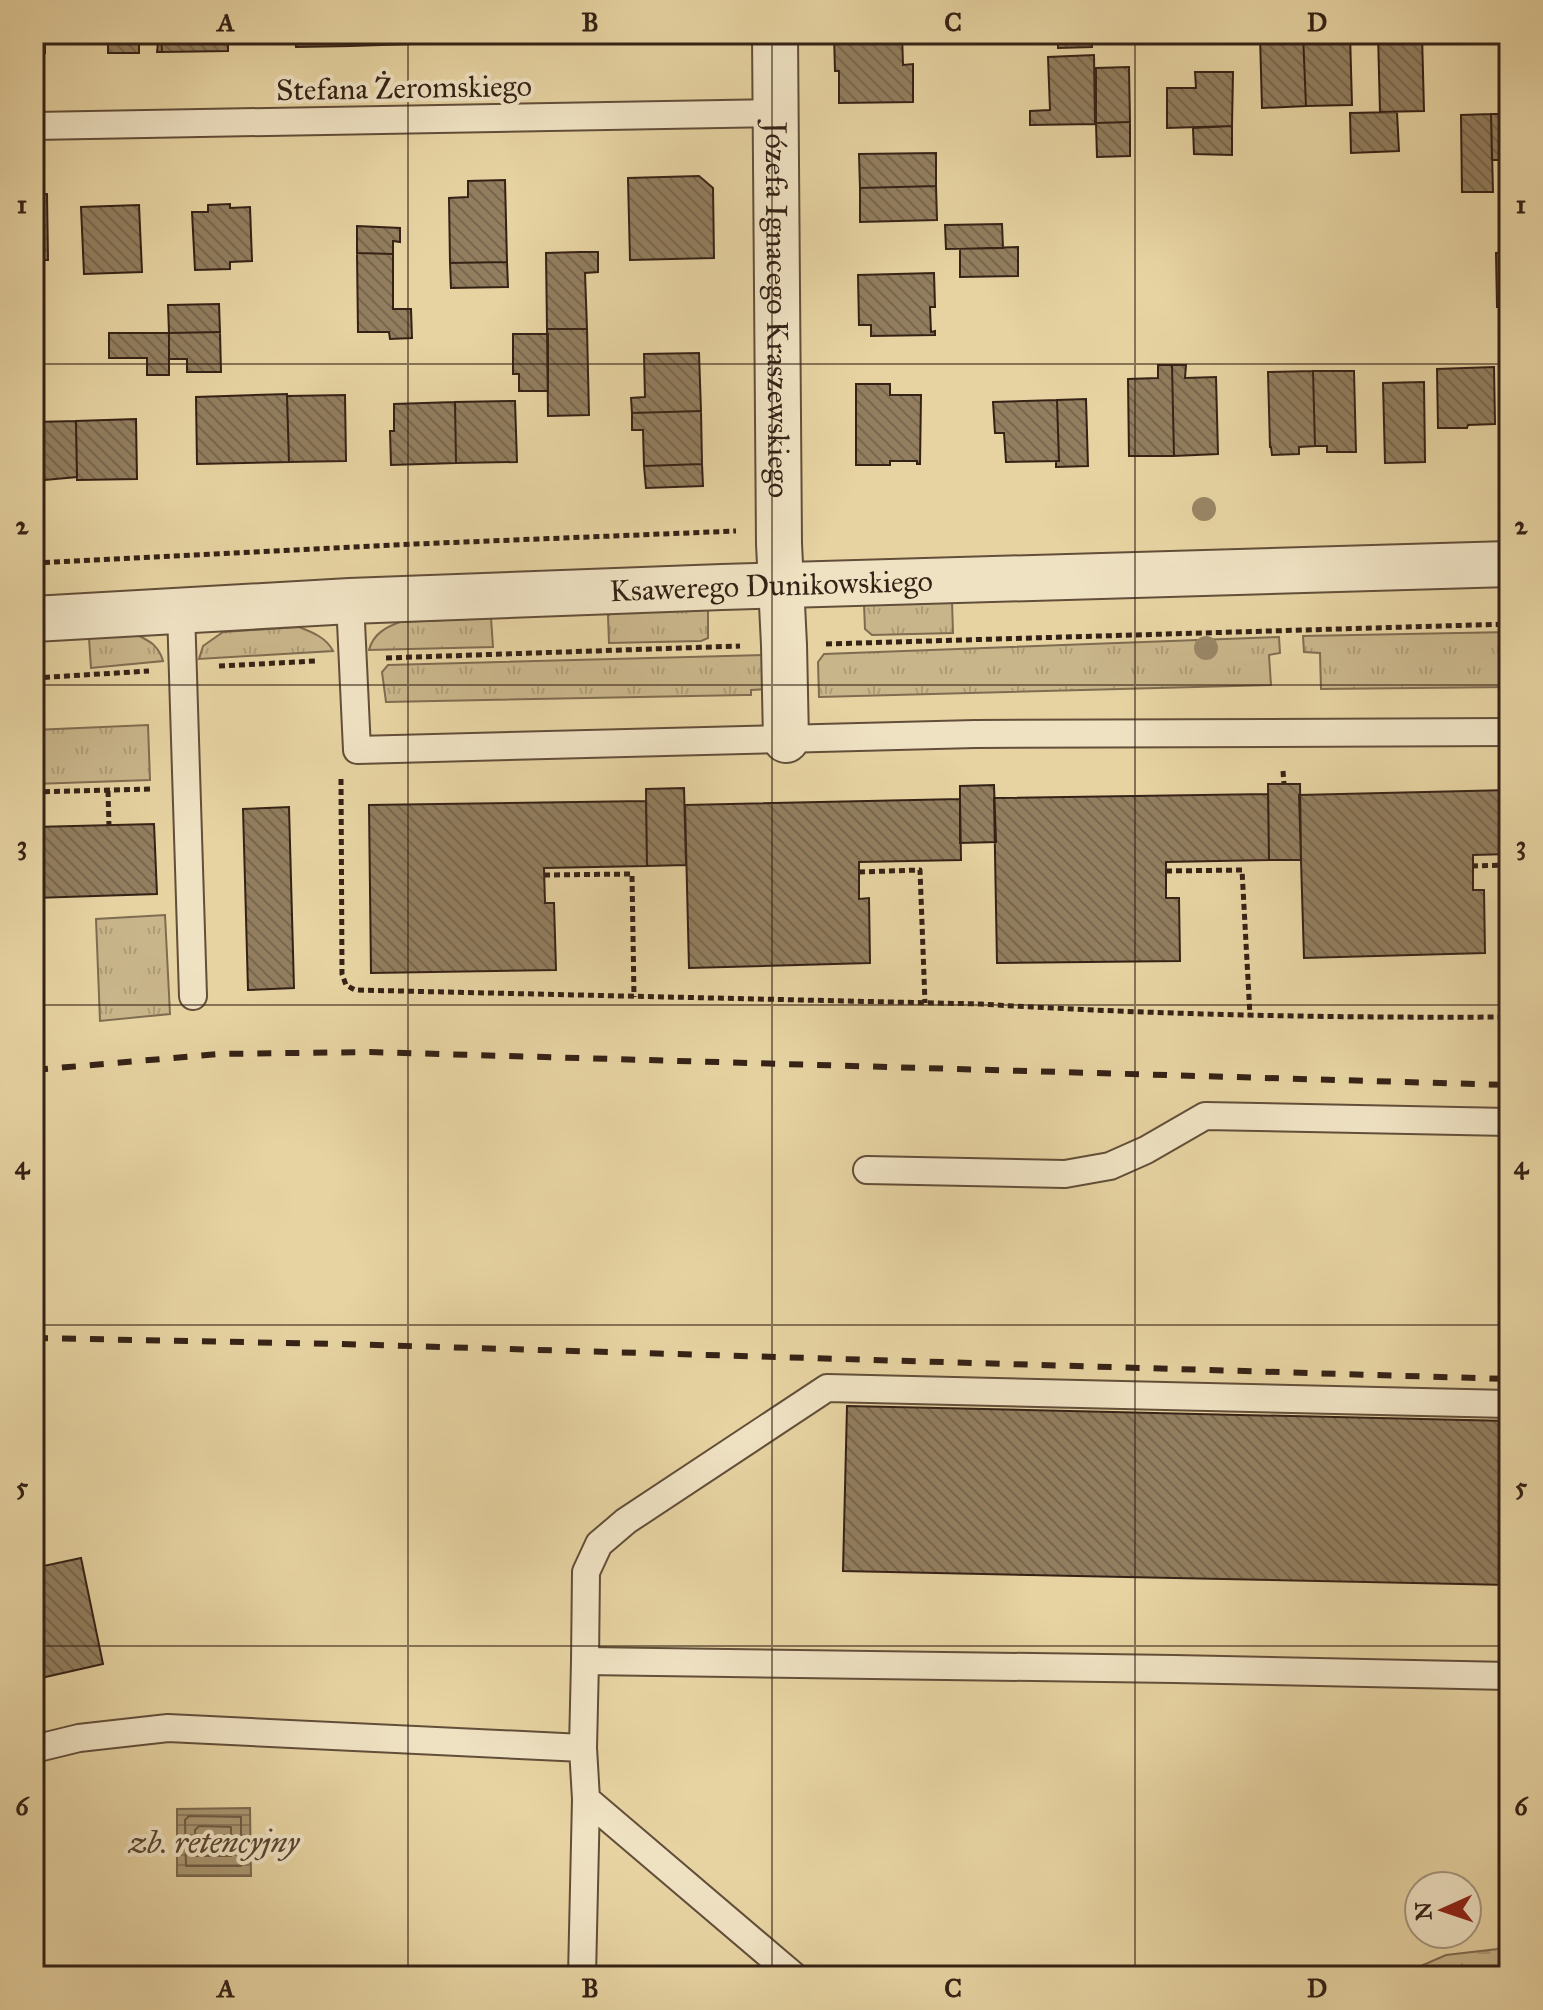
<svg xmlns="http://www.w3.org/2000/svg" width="1543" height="2010" viewBox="0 0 1543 2010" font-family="'IM FELL Great Primer',serif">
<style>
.grass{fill:url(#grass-tufts);stroke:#7f6c50;stroke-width:2}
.forest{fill:url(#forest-firs);stroke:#7f6c50;stroke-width:2}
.water{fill:url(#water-rules);stroke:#7b684d;stroke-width:2}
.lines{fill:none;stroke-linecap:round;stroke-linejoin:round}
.shore{stroke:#705c44;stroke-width:2}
.building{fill:url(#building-back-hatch);stroke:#352216;stroke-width:2}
.lane-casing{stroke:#624e39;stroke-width:30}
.street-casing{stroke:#624e39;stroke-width:48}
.path{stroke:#352216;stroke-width:5;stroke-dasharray:6 4;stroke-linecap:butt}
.lane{stroke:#efe2c3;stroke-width:26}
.street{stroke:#efe2c3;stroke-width:44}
.rail{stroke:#352216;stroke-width:6;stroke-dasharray:14 14;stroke-linecap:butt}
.tree{fill:#998665}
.grid{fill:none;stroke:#352216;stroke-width:2;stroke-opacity:0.55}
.labels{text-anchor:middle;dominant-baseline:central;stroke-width:8;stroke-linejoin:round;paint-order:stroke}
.street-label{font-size:30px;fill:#352216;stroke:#efe2c3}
.water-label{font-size:32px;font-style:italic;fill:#584532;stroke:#efe2c3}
.neatline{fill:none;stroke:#352216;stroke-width:3}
.grid-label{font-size:26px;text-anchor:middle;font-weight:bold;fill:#352216}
</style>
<defs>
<pattern id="grass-tufts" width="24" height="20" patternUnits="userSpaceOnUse" patternTransform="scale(2)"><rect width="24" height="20" fill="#c9b58a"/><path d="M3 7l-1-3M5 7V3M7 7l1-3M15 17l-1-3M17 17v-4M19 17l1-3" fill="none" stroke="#ad9b76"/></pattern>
<pattern id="forest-firs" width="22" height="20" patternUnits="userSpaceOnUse" patternTransform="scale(2)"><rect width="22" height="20" fill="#c9b58a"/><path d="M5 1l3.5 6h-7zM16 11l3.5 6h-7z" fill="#ad9b76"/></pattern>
<pattern id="water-rules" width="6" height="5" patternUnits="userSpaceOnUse" patternTransform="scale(2)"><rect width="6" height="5" fill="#aa9772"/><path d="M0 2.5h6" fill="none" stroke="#8b7b5d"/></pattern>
<pattern id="building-back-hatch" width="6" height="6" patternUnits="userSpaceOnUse" patternTransform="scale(2)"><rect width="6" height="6" fill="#927e5f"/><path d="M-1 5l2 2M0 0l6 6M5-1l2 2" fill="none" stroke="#78674d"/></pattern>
</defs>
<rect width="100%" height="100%" fill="#e7d3a2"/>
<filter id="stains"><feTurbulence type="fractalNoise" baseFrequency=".0025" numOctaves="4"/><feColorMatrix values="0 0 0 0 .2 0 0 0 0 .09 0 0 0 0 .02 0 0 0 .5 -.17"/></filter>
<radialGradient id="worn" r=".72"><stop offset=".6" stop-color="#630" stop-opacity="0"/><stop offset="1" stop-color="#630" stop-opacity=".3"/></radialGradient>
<path class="grass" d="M 952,601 L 953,633 L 872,635 L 865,629 L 864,604 Z
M 708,608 L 708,638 L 701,641 L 609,643 L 608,616 L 613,611 Z
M 491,618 L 493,647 L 369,650 C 373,634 386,627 400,622 Z
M 299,627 C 312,632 327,638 333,651 L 199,659 L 203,646 L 223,632 Z
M 1509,632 L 1509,687 L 1321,689 L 1320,653 L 1304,652 L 1303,636 Z
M 137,635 C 150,641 159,646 163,661 L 91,668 L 89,638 Z
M 1279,637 L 1280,653 L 1269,655 L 1271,685 L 819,697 L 818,662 L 824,654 Z
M 767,655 L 767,689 L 751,690 L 751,695 L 745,695 L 386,702 L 382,672 L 388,665 Z
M 148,725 L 150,780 L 34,784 L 34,730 Z
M 165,915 L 170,1014 L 100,1021 L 96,919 Z"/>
<path class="forest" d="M 1509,1912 L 1509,1976 L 1398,1976 L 1446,1955 L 1498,1949 Z"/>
<path class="water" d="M 250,1808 L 251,1876 L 177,1876 L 177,1809 Z"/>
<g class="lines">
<path class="shore" d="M 189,1816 L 241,1817 L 241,1866 L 186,1866 L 185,1820 Z
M 199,1826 L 231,1827 L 231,1856 L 196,1856 L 195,1830 Z"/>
</g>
<path class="building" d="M 34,34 L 45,34 L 45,53 L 34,53 Z
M 108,34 L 161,34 L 162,52 L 157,52 L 158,43 L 139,44 L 139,53 L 108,53 Z
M 161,34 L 228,34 L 228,51 L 162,52 Z
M 295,34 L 351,34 L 351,46 L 296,47 Z
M 351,34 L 412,34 L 412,44 L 351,46 Z
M 834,34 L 902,34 L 903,65 L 913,64 L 913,102 L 839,103 L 839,71 L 835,71 Z
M 1058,34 L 1091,34 L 1092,47 L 1058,48 Z
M 1303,34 L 1306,106 L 1262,108 L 1260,36 Z
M 1303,34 L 1350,34 L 1352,105 L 1306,106 Z
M 1378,34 L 1422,34 L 1424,111 L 1380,112 Z
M 1094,55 L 1095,124 L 1030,125 L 1030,111 L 1050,110 L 1048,57 Z
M 1129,67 L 1130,122 L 1096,123 L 1096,68 Z
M 1195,72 L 1233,72 L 1232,126 L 1167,128 L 1167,88 L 1196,88 Z
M 1397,112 L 1399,151 L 1351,153 L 1350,113 Z
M 1491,114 L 1509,114 L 1509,160 L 1492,160 Z
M 1491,114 L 1493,192 L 1462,192 L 1461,115 Z
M 1130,122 L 1130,156 L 1097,157 L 1096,123 Z
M 1232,126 L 1232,155 L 1194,154 L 1193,128 Z
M 936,153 L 936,186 L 860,188 L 859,154 Z
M 699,176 L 713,188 L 714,258 L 630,260 L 628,178 Z
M 505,180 L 507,262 L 450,263 L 449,198 L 468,197 L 468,181 Z
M 936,186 L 937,220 L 860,222 L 860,188 Z
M 47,194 L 48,260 L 34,260 L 34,195 Z
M 230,204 L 230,208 L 250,207 L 252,261 L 230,262 L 230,269 L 195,270 L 192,212 L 208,212 L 208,205 Z
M 139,205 L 142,272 L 84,274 L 81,207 Z
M 1002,224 L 1003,248 L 946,249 L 945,225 Z
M 357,226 L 400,228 L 400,242 L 393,241 L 393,254 L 357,253 Z
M 1018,247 L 1018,276 L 960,277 L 960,249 Z
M 580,252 L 598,252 L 598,272 L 585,273 L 587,329 L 547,329 L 546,253 Z
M 1509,252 L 1509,307 L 1497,307 L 1496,253 Z
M 357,253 L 393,254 L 393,309 L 411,309 L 412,338 L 390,339 L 389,332 L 358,332 Z
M 507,262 L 508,287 L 451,288 L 450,263 Z
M 934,273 L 935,307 L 930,307 L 931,332 L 935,331 L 935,335 L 871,336 L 871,325 L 859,325 L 858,275 Z
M 219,304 L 220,332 L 169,333 L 168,305 Z
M 547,329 L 587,329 L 589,415 L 548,416 Z
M 220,332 L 221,372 L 187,372 L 187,359 L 169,359 L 169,333 Z
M 109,333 L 169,333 L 169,375 L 147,375 L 147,358 L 109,358 Z
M 513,334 L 548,334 L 548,391 L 519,391 L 519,374 L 513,374 Z
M 699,353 L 701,411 L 632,413 L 631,398 L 645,397 L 644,354 Z
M 1158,365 L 1172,365 L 1174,456 L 1129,456 L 1128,379 L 1158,378 Z
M 1172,365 L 1186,365 L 1185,378 L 1216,377 L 1218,454 L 1174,456 Z
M 1494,367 L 1495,424 L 1468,425 L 1467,428 L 1438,428 L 1437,369 Z
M 1313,371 L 1315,446 L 1299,447 L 1299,454 L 1272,455 L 1271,447 L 1270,447 L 1268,372 Z
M 1313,371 L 1354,371 L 1356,452 L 1327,452 L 1327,446 L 1315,446 Z
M 1424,382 L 1425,462 L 1385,463 L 1383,383 Z
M 856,384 L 890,384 L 890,395 L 921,395 L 920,464 L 917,464 L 917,461 L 890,461 L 890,465 L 856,465 Z
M 287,394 L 289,462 L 197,464 L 196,397 Z
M 345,395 L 346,461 L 289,462 L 287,396 Z
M 1086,399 L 1088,466 L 1056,467 L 1056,461 L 1059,461 L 1057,400 Z
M 1057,400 L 1059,461 L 1006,462 L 1004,433 L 995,433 L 993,402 Z
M 515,401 L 517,462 L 456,463 L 455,402 Z
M 455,402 L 456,463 L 391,465 L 390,431 L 394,431 L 394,404 Z
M 701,411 L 702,464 L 644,466 L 643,430 L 632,430 L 632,413 Z
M 136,419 L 137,479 L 77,480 L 76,421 Z
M 76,421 L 77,477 L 34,481 L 34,422 Z
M 702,464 L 703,486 L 646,488 L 644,466 Z
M 1268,784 L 1300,784 L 1301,860 L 1269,860 Z
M 994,785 L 996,842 L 960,843 L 960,786 Z
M 684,788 L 686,865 L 647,866 L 646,789 Z
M 1509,790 L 1509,854 L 1473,855 L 1473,890 L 1484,890 L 1485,953 L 1304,958 L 1299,795 Z
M 1268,794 L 1269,860 L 1166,862 L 1166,898 L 1179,898 L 1180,961 L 997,963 L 994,798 Z
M 960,799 L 961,860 L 859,862 L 859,899 L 869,898 L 870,963 L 689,968 L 685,805 Z
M 646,801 L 647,866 L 544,868 L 545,903 L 554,903 L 556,970 L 371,973 L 369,805 Z
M 289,807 L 294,988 L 248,990 L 243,809 Z
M 154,824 L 157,894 L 34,898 L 34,827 Z
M 847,1406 L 1509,1421 L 1509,1585 L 843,1571 Z
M 81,1558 L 103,1664 L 41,1678 L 34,1646 L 34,1568 Z"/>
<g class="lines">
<g class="lane-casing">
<path id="lane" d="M 34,126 L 776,113
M 350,601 L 357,750 L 975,734 L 1509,732
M 181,611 L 193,996
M 867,1170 L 1065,1174 L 1110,1166 L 1146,1150 L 1205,1116 L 1509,1122
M 585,1661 L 586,1572 L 599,1544 L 626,1521 L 827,1388 L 1509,1404
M 583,1748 L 586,1799 L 794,1976
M 34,1749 L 79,1738 L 168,1728 L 583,1748 L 585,1661 L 1174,1669 L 1509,1676
M 582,1976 L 586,1799"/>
</g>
<g class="street-casing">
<g id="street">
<path id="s1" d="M 775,34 L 779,544 L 784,645 L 786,740"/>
<path id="s2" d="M 34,619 L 350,601 L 722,587 L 1509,564"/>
</g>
</g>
<path class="path" d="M 34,563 L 415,544 L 736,531
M 826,644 L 1509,624
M 386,658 L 740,646
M 219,666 L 316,661
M 34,678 L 149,671
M 1283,771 L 1284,784
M 341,779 L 342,974 L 346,985 L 355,990 L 981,1004 C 1157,1015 1333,1018 1509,1017
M 108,791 L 109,826
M 34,792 L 153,789
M 1472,866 L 1509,865
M 1166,871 L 1242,870 L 1250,1016
M 859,872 L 920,870 L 925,1003
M 544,875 L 632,874 L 634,997"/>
<use href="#lane" class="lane"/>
<use href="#street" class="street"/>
<path class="rail" d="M 34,1070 L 219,1054 L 370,1052 L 1509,1085
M 34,1338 L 341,1344 L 1509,1379"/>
</g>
<g class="tree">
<circle cx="1204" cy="509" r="12"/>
<circle cx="1206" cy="648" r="12"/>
</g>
<path class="grid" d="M 408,34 L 408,1976M 772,34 L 772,1976M 1135,34 L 1135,1976M 34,364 L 1509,364M 34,685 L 1509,685M 34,1005 L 1509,1005M 34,1325 L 1509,1325M 34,1646 L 1509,1646"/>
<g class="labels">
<g class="street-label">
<text transform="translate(404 88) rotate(-1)">Stefana Żeromskiego</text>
<text stroke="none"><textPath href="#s1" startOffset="276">Józefa Ignacego Kraszewskiego</textPath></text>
<text stroke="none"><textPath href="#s2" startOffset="738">Ksawerego Dunikowskiego</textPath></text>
</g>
<g class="water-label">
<text x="214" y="1842">zb. retencyjny</text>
</g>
</g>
<rect width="1543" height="2010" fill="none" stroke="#e7d3a2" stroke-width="88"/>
<g transform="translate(1443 1910) rotate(267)"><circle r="38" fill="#efe2c3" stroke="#a5957e" stroke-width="2"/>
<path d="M0-6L14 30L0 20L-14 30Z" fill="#8f2418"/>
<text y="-12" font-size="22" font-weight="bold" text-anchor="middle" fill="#352216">N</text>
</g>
<rect x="44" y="44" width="1455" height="1922" class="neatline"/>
<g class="grid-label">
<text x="226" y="31">A</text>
<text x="590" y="31">B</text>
<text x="953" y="31">C</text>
<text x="1317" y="31">D</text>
<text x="22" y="213">1</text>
<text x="1521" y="213">1</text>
<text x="22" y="534">2</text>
<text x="1521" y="534">2</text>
<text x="22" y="854">3</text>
<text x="1521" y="854">3</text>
<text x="22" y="1174">4</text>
<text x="1521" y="1174">4</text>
<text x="22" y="1495">5</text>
<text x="1521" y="1495">5</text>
<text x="22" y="1815">6</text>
<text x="1521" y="1815">6</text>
<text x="226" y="1997">A</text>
<text x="590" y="1997">B</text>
<text x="953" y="1997">C</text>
<text x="1317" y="1997">D</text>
</g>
<rect width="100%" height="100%" filter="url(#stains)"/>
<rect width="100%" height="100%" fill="url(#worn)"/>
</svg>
